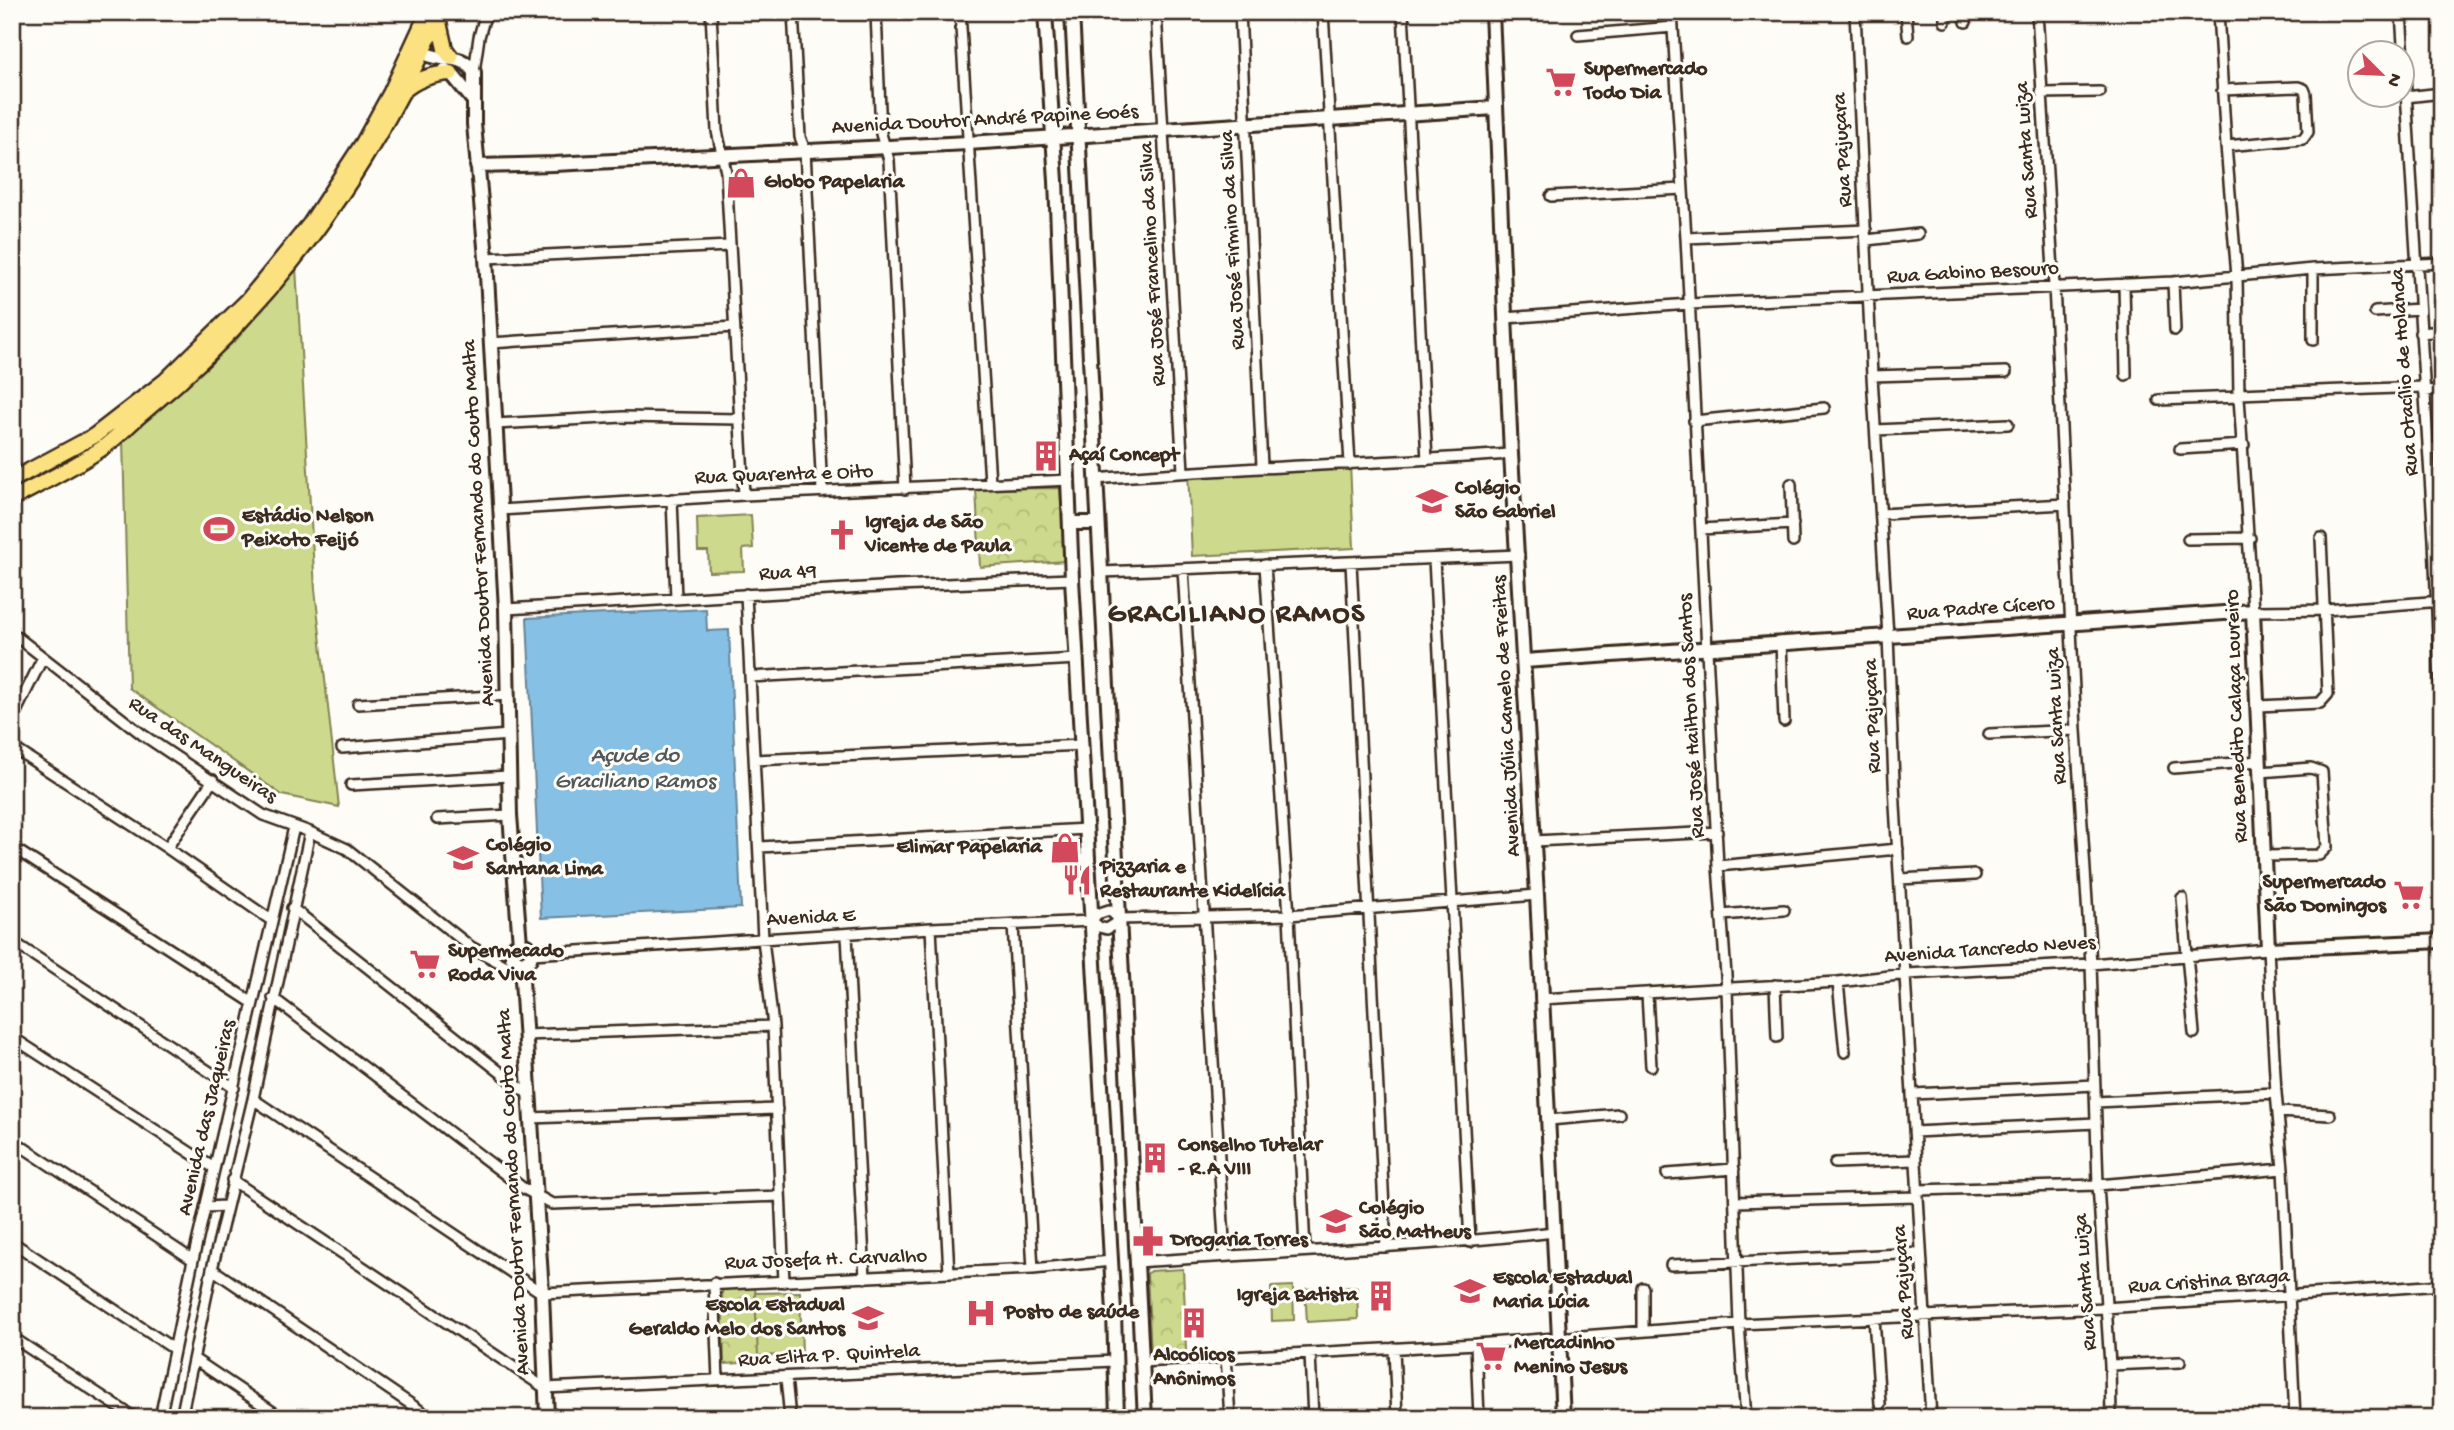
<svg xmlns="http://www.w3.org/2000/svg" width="2454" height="1430" viewBox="0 0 2454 1430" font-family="'Gochi Hand',sans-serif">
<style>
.forest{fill:url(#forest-crowns);stroke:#848255;stroke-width:2}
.pitch{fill:#cdd98c;stroke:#848255;stroke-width:2}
.water{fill:#86c0e5;stroke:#688495;stroke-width:2}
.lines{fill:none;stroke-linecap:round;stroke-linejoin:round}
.street-casing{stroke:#3b2a1e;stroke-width:14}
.secondary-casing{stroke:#3b2a1e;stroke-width:18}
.primary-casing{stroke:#3b2a1e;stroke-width:19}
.street{stroke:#fdfcf7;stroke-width:9}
.secondary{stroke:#fdfcf7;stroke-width:12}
.primary{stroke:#fbe180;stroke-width:14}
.labels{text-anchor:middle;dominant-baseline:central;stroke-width:6;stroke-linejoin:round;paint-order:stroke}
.poi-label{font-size:21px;font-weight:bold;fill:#3b2a1e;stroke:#fdfcf7;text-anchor:start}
.street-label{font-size:21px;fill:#3b2a1e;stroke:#fdfcf7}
.water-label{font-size:23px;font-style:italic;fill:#52575a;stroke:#fdfcf7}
.district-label{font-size:28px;font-weight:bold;letter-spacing:2px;fill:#3b2a1e;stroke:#fdfcf7}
</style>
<defs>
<pattern id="forest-crowns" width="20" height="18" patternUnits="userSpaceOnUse" patternTransform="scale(1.75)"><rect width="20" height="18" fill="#cdd98c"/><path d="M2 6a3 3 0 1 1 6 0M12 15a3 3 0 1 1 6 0" fill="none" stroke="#b1ba78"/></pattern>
</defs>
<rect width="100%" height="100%" fill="#fdfcf7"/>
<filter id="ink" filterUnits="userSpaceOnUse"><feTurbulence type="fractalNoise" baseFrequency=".0143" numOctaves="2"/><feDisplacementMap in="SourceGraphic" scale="14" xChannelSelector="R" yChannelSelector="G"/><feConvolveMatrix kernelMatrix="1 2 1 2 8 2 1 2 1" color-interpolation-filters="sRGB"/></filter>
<g filter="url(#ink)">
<path class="forest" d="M 1060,488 L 1066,561 L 980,567 L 976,489 Z
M 1183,1269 L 1185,1310 L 1181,1311 L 1181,1319 L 1185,1319 L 1186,1351 L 1151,1353 L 1147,1274 L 1150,1271 Z
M 755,1284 L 759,1362 L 724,1364 L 722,1287 Z"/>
<path class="pitch" d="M 296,267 L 315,589 L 339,807 L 282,795 L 129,688 L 123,439 L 237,339 Z
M 1350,464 L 1354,548 L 1192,556 L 1188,472 Z
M 751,515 L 753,548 L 743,549 L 744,571 L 709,572 L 708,551 L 698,551 L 697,518 Z
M 1293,1286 L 1294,1320 L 1272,1321 L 1271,1287 Z
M 1357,1287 L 1358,1319 L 1307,1322 L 1305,1289 Z
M 800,1292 L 802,1354 L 758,1356 L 755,1293 Z"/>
<path class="water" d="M 706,609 L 707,631 L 729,630 L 741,908 L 541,918 L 527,618 Z"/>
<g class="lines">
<g class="street-casing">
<path id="street" d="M 711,12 L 717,131 L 726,172 L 744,495
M 793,12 L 800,137 L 805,150 L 822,492
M 876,12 L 881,134 L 889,160 L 905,489
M 960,12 L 990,482
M 1156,12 L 1183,471
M 1240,12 L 1262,466
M 1323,12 L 1350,464
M 1403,12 L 1427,460
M 1672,12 L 1686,238 L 1718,866 L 1727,989 L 1739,1324 L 1746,1418
M 1855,12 L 1872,376 L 1888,636 L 1895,805 L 1931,1418
M 1906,12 L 1908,36
M 1945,12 L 1945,22
M 1964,12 L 1966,22
M 2037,12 L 2054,286 L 2076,730 L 2091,964 L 2098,1185 L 2110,1365 L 2111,1418
M 2218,12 L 2226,146 L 2237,276 L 2239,397 L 2253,611 L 2325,610 L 2442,601
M 2401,12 L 2434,540 L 2442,731
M 1578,35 L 1673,27
M 474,72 L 479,37 L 486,12
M 2222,90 L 2298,87 L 2304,89 L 2306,94 L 2308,132 L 2303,139 L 2226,146
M 2041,93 L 2100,92
M 2406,97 L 2442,93
M 1551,196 L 1683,189
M 1686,238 L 1866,230
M 1867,240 L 1918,234
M 486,258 L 729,246
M 2313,269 L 2313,340
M 2173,282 L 2175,330
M 2124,284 L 2126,375
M 2375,312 L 2419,309
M 1506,318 L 1689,304 L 2173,282 L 2313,269 L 2442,263
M 2420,333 L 2442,331
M 490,343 L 734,327
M 1872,376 L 2006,372
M 2424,391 L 2442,390
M 2239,394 L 2423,387
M 2159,400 L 2239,397
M 1694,421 L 1824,408
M 495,424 L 623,417 L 739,419
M 1876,430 L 2008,424
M 2180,449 L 2244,445
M 2428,449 L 2442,448
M 1096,479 C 1234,467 1373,464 1511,454
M 1791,484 L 1793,542
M 672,499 L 676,598
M 499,510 L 744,495 L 1070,480
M 1881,514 L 2065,504
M 1701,529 L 1793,524
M 2188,539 L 2250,538
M 1434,559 L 1470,1242
M 1351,563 L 1386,1247
M 1265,565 L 1289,915 L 1305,1250
M 1183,569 L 1225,1256
M 1102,572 L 1519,555
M 746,594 L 763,939 L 773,1026 L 784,1282
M 506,609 L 897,586 L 1072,579
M 12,633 L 143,735 L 263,815 L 310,832 L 347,849 L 471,947 L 521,974
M 1781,642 L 1784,721
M 750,677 L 1078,659
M 358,704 L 509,695
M 2258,706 L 2320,703 L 2328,694 L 2321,538
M 12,720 L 43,657
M 1989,734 L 2076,730
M 12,747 L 167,848 L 271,920
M 342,748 L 509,735
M 754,760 L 1082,745
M 2174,768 L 2259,761
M 2260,772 L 2311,768 L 2322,772 L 2327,847 L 2319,855 L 2263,856
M 351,785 L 509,776
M 437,819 L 510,815
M 1534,841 L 1717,832
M 12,847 L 253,1003
M 760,847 L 1087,829
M 167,848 L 213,780
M 1718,866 L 1898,849
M 1900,879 L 1975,875
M 2182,898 L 2194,1033
M 292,908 L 528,1094
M 1722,915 L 1784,910
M 1092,921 L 1097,914 L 1109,910 L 1119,919 L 1289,915 L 1537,895
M 1013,925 L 1033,1269
M 931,928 L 949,1273
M 847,935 L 865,1278
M 12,941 L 234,1088
M 532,954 L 931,928 L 1092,921 L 1099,927 L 1107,929 L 1115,924 L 1119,919
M 1838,982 L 1845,1052
M 1775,985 L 1777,1037
M 1647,994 L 1651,1066
M 273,998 L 523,1188 L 552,1204 L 780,1196
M 1541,999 L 1838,982 L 1907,974 L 2091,964 L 2268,949 L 2276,1093 L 2283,1169 L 2295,1418
M 525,1035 L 773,1026
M 12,1037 L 214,1168
M 1914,1094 L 2095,1085
M 253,1099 L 542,1293 L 1033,1269 L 1111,1261
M 2096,1102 L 2276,1093
M 2278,1112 L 2330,1115
M 530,1118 L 777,1109
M 1549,1120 L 1619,1114
M 1914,1132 L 2096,1123
M 12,1140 L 193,1260
M 1835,1163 L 1915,1160
M 1667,1174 L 1734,1169
M 232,1180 L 545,1388 L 1114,1361
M 1917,1190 L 2098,1185 L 2283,1169
M 1735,1202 L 1917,1197
M 205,1207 L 226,1206
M 12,1242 L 174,1349
M 1138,1262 C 1276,1252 1416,1248 1554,1232
M 1671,1265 L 1921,1253
M 212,1269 L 431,1418
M 714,1283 L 718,1380
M 1643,1288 L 1643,1330
M 1874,1318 L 1880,1404
M 12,1337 L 135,1418
M 1476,1344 L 1479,1418
M 1394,1348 L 1397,1418
M 1310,1354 L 1313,1418
M 1226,1356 L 1230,1418
M 194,1359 L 282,1418
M 1141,1362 L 1476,1344 L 1739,1324 L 2105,1308 L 2442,1285
M 2110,1365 L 2180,1362
M 786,1378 L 790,1418
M 2295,1416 L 2343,1415 L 2352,1418
M 160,1418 L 193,1260 L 294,827
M 181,1418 L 212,1269 L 253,1099 L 310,832"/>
</g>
<g class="secondary-casing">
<path id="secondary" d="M 1045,12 L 1056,181 L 1072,579 L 1114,1312 L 1117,1418
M 1072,12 L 1145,1418
M 1492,12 L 1511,454 L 1537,895 L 1563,1418
M 416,48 C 421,51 426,55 432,56 C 451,62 460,53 474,72 L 474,124 L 486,258 L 506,609 L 510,815 L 520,944
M 445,70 L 451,73 L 473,100
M 477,166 L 554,164 L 968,143 L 1495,108
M 1071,523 L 1098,523
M 1524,661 L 2253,611 L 2268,949 L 2442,941
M 520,944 C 529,945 533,950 530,959 L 521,964
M 520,944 L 515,946 L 512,957 L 521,964
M 521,964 L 542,1293 L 547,1418"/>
</g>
<g class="primary-casing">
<path id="primary" d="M 438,18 L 445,49 L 451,57
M 402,92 C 416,79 433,74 451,73
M 12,480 L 94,436 L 165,381 L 248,300 L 310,224 L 363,143 L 391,92 L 428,12
M 12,499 C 42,483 73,468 101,449 C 116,439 130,423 145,411 C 253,322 336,218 401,94 C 415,67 429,40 440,12"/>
</g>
<use href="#street" class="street"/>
<use href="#secondary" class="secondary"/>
<use href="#primary" class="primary"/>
</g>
</g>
<defs>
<g id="supermarket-bare" transform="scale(2.415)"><path d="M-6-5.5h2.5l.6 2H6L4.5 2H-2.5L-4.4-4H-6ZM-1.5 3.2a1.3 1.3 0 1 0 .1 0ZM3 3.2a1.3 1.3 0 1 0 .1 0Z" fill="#d1495b" stroke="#fdfcf7" stroke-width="2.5" paint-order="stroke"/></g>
<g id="shop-bare" transform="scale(2.415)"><path d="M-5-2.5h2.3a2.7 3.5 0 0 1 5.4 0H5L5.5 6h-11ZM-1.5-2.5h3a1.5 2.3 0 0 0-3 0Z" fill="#d1495b" stroke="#fdfcf7" stroke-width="2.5" paint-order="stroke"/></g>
<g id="building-bare" transform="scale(2.415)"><path d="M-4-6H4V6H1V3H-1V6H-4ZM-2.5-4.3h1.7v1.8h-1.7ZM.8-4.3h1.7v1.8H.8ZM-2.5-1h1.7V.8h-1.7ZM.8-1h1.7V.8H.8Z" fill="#d1495b" stroke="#fdfcf7" stroke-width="2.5" paint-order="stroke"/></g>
<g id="school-bare" transform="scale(2.415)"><path d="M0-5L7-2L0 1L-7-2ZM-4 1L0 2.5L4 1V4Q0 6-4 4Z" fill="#d1495b" stroke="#fdfcf7" stroke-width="2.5" paint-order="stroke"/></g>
<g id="stadium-bare" transform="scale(2.415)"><path d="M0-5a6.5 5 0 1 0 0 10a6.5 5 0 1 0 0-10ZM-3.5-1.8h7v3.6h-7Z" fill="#d1495b" stroke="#fdfcf7" stroke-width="2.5" paint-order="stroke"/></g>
<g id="church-bare" transform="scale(2.415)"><path d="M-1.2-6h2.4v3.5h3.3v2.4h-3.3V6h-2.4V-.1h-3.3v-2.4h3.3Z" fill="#d1495b" stroke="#fdfcf7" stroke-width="2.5" paint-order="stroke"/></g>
<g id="restaurant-bare" transform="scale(2.415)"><path d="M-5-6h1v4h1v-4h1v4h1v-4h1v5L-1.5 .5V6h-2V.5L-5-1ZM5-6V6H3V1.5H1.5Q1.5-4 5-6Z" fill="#d1495b" stroke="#fdfcf7" stroke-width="2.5" paint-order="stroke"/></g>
<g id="pharmacy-bare" transform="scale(2.415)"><path d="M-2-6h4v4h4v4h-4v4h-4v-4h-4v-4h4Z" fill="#d1495b" stroke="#fdfcf7" stroke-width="2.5" paint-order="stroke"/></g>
<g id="hospital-bare" transform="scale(2.415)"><path d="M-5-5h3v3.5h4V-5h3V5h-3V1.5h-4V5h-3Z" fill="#d1495b" stroke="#fdfcf7" stroke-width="2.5" paint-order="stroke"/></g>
</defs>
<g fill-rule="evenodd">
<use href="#supermarket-bare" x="1561" y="82"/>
<use href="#shop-bare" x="741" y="183"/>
<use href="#building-bare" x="1046" y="456"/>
<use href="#school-bare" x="1432" y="501"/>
<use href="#stadium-bare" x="219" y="529"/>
<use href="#church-bare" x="842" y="535"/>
<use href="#shop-bare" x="1065" y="848"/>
<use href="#school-bare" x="463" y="858"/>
<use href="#restaurant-bare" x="1077" y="880"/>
<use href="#supermarket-bare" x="2409" y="895"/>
<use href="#supermarket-bare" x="425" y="964"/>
<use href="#building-bare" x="1155" y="1158"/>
<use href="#school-bare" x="1336" y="1221"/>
<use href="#pharmacy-bare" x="1148" y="1241"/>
<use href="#school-bare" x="1470" y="1291"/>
<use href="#building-bare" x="1381" y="1296"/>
<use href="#hospital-bare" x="981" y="1313"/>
<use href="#school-bare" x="868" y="1318"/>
<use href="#building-bare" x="1194" y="1323"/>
<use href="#supermarket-bare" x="1491" y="1356"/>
</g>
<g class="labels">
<g class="poi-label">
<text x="1584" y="70">Supermercado<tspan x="1584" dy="24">Todo Dia</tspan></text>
<text x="764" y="183">Globo Papelaria</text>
<text x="1069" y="456">Açaí Concept</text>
<text x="1455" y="489">Colégio<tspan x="1455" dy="24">São Gabriel</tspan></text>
<text x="242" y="517">Estádio Nelson<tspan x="242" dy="24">Peixoto Feijó</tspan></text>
<text x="865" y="523">Igreja de São<tspan x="865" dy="24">Vicente de Paula</tspan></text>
<text x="486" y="846">Colégio<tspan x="486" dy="24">Santana Lima</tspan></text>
<text x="1042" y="848" text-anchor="end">Elimar Papelaria</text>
<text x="1100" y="868">Pizzaria e<tspan x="1100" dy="24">Restaurante Kidelícia</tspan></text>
<text x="2386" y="883" text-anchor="end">Supermercado<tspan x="2386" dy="24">São Domingos</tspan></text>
<text x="448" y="952">Supermecado<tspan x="448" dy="24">Roda Viva</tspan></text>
<text x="1178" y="1146">Conselho Tutelar<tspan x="1178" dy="24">- R.A VIII</tspan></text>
<text x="1359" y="1209">Colégio<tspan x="1359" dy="24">São Matheus</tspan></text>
<text x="1171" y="1241">Drogaria Torres</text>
<text x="1493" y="1279">Escola Estadual<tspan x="1493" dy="24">Maria Lúcia</tspan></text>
<text x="1358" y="1296" text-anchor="end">Igreja Batista</text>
<text x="845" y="1306" text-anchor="end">Escola Estadual<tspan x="845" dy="24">Geraldo Melo dos Santos</tspan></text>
<text x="1004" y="1313">Posto de saúde</text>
<text x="1514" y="1344">Mercadinho<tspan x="1514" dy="24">Menino Jesus</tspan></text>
<text x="1194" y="1356" text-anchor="middle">Alcoólicos<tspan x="1194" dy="24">Anônimos</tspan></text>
</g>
<g class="street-label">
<text transform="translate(985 121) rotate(-3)">Avenida Doutor André Papine Goés</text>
<text transform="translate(1844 150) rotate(-93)">Rua Pajuçara</text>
<text transform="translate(2028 150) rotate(-94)">Rua Santa Luiza</text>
<text transform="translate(1234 240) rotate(-93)">Rua José Firmino da Silva</text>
<text transform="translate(1154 264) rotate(-93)">Rua José Francelino da Silva</text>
<text transform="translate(1973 274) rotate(-3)">Rua Gabino Besouro</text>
<text transform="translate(2406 372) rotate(-94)">Rua Otacílio de Holanda</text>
<text transform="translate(784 476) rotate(-2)">Rua Quarenta e Oito</text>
<text transform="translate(480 523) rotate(-93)">Avenida Doutor Fernando do Couto Malta</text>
<text transform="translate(788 574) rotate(-3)">Rua 49</text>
<text transform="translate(1981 610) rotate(-4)">Rua Padre Cícero</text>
<text transform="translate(1508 716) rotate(-93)">Avenida Júlia Camelo de Freitas</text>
<text transform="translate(1693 716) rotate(-93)">Rua José Hailton dos Santos</text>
<text transform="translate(1874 716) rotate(-92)">Rua Pajuçara</text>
<text transform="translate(2058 716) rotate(-93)">Rua Santa Luiza</text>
<text transform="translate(2238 716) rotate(-92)">Rua Benedito Calaça Loureiro</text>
<text transform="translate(202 751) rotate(34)">Rua das Mangueiras</text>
<text transform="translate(811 919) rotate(-3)">Avenida E</text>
<text transform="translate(1990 951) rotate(-4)">Avenida Tancredo Neves</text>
<text transform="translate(208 1118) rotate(-77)">Avenida das Jaqueiras</text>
<text transform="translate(515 1192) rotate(-93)">Avenida Doutor Fernando do Couto Malta</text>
<text transform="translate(826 1261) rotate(-2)">Rua Josefa H. Carvalho</text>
<text transform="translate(1905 1282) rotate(-94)">Rua Pajuçara</text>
<text transform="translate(2087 1282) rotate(-94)">Rua Santa Luiza</text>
<text transform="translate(2209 1283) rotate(-4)">Rua Cristina Braga</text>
<text transform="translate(829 1357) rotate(-3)">Rua Elita P. Quintela</text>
</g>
<g class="water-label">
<text x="635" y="756">Açude do<tspan x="635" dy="26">Graciliano Ramos</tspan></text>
</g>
<g class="district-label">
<text x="1237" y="615">GRACILIANO RAMOS</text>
</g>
</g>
<rect width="2454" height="1430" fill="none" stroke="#fdfcf7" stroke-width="42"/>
<rect x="21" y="21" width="2412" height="1388" fill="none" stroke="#3b2a1e" stroke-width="2.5" filter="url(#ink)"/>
<g transform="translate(2381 74) rotate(114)"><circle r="33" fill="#fdfcf7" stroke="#afa8a0" stroke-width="2"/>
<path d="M0-5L12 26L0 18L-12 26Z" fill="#d1495b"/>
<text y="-10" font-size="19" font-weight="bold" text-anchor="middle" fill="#3b2a1e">N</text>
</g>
</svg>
